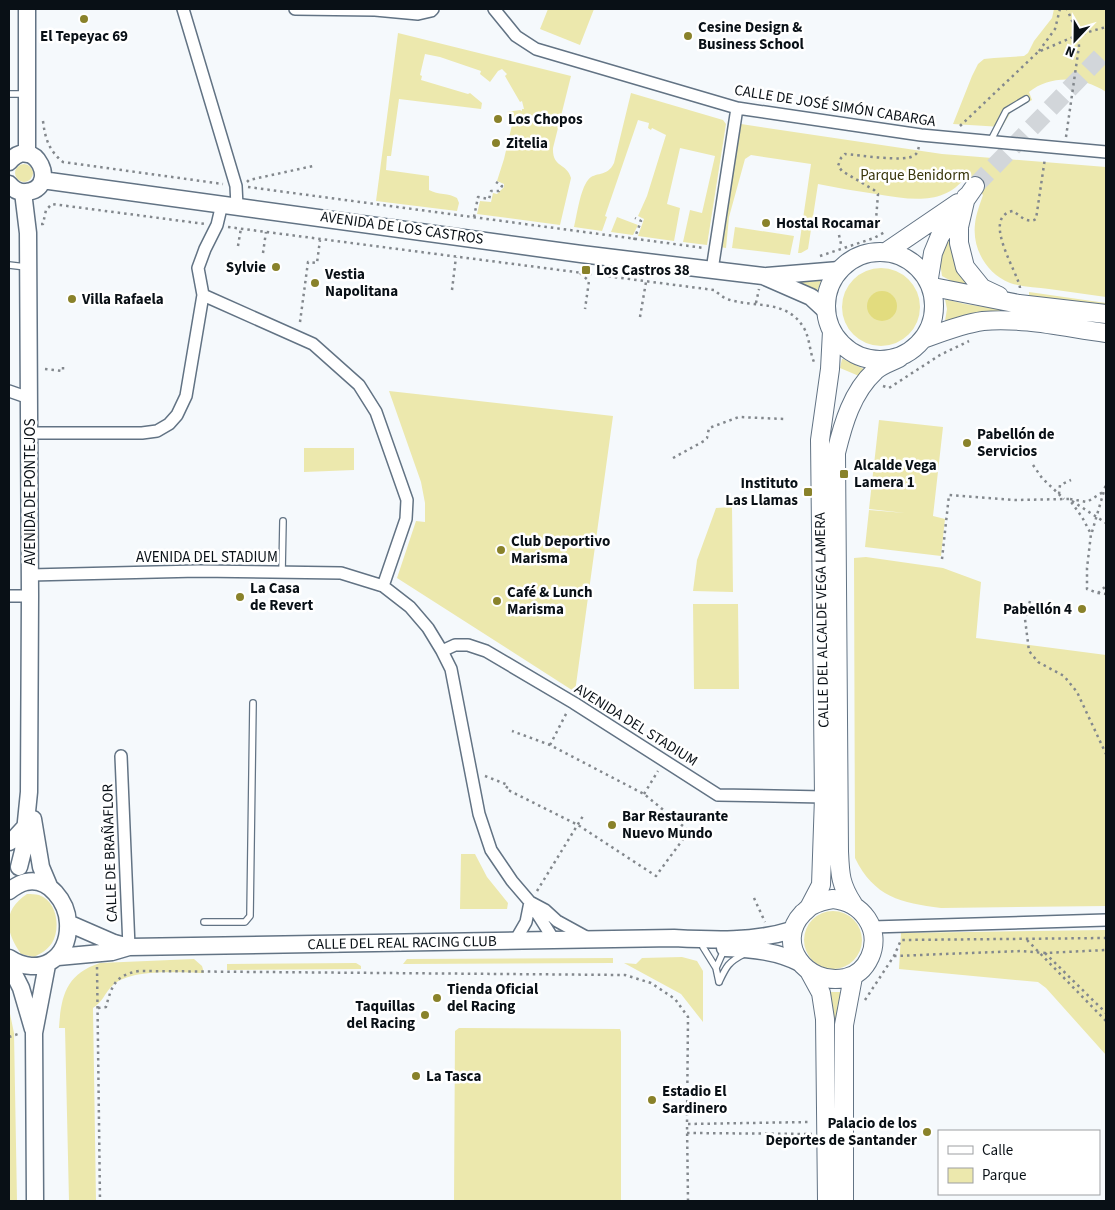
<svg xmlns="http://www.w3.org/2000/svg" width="1115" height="1210" viewBox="0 0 1115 1210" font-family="'Source Sans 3',sans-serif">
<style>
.green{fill:#ece8ad}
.water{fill:#e2dc7e}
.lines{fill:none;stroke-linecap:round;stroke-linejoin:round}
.primary-tunnel{stroke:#d2d6da;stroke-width:18;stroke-dasharray:18 9;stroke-linecap:butt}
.lane-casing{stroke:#627384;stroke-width:8}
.street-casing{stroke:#627384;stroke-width:14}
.secondary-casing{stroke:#627384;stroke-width:19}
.primary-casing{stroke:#627384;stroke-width:20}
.path{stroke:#83888d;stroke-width:2.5;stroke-dasharray:2.5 4;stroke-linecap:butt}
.lane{stroke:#fff;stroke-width:5.5}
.street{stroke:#fff;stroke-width:11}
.secondary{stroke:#fff;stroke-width:16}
.primary{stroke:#fff;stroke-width:18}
.poi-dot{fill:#89822a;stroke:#fff;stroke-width:2}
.labels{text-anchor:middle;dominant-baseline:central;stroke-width:5;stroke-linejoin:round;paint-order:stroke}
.poi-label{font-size:15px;font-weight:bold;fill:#091016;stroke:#fff;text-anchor:start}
.street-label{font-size:15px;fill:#091016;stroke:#fff}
.park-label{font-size:15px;fill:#37340a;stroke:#fff}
</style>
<rect width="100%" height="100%" fill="#f5f9fc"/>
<path class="green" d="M 548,9 L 594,9 L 580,45 L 540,29 Z
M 1054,9 L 1106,9 L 1106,92 C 1083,77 1052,74 1029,92 L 1032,100 L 1011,112 L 1002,127 L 953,124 L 972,76 L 978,64 L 984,59 L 994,58 L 1024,56 L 1028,53 L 1034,41 L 1052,18 Z
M 398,33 L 571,76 L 553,148 C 552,168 567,163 571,178 L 560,225 L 477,214 L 480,201 L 491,202 L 493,193 L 497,194 L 504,187 L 504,184 L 497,181 L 504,159 L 512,125 L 509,124 L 509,118 L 507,118 L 507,112 L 520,110 L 522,111 L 522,109 L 524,109 L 522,101 L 520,102 L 505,76 L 507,74 L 502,69 L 498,71 L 490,82 L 480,74 L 481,71 L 440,57 L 425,54 L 420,75 L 422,76 L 421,80 L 468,94 L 470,93 L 482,103 L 481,109 L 399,99 L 391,156 L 387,156 L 386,170 L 429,176 L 429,190 C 438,195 449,193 457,198 L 459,203 L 457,211 L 376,201 Z
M 631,93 L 723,120 L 726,124 L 707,245 L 683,242 L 690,210 L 702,213 L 715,156 L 680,148 L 667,204 L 680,208 L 674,241 L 638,236 L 644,219 L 638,216 L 647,196 L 666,135 L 652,128 L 651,130 L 648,128 L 649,123 L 638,120 L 605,216 L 607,217 L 602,231 L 574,227 C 577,215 580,190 588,180 C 595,171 607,178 614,163 Z
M 741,124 L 942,154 L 1106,167 L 1106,297 C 1087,294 1068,292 1049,289 C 1036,287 1022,287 1010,283 C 987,274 972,249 975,224 C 976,214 980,204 983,195 L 966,177 C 942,207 909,199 876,194 C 857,191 837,188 818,184 L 808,249 L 801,253 L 798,253 L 811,164 L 751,155 L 745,159 L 729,217 L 726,248 L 720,247 Z
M15 173a9 9 0 1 1 18 0a9 9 0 1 1-18 0Z
M 617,217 L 638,225 L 633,235 L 611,232 Z
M 735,227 L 794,236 L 790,255 L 732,248 Z
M 945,240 L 953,243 L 976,289 L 957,284 L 942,276 L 940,262 Z
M842 307a39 39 0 1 1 78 0a39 39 0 1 1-78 0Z
M 821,281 L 817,292 L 800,282 Z
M 1029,292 L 1106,303 L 1106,307 L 1029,296 Z
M 945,299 L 965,304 L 1012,311 L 1012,314 L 976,314 L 945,321 L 947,309 Z
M 842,359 L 843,359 L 864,369 L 859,376 L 840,368 Z
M 389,391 L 613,416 L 575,692 L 397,578 L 416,521 L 425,522 L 425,503 L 421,482 Z
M 879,420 L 943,427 L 933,516 L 945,519 L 941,556 L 865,547 L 869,510 L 905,513 L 869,509 Z
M 304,448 L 354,448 L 354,470 L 304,472 Z
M 732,507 L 733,592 L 693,591 L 697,560 L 716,508 Z
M 866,557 L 943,568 L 981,582 L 976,638 L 1106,655 L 1106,906 L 941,908 C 901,903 874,897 855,858 L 854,558 Z
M 693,604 L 738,604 L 739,689 L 694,689 Z
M 461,854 L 475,854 L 487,877 L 508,903 L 507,909 L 460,909 Z
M 27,894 C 31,894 35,894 39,895 C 57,901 61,928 52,943 C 47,950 42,953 34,957 L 21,954 C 5,931 2,911 27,894 Z
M804 940a29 29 0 1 1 58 0a29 29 0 1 1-58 0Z
M 1106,930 L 1106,1055 L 1046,988 L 1038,982 L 899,969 L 901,933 Z
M 682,957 L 697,961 L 703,971 L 703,1022 L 681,994 L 624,963 L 636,964 L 642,958 Z
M 613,958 L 613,963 L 403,964 L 407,959 Z
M 194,959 L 202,966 L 204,973 C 179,973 133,968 113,985 C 105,992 103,1002 93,1008 L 96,1201 L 69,1201 L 65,1028 L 59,1028 C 61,996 66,974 100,963 Z
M 356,963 L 361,966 L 361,969 L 227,970 L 227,964 Z
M 829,992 L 841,992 L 837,1008 L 837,1117 L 834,1117 L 833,1008 Z
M 9,1009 L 14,1033 L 17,1201 L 9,1201 Z
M 459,1028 L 620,1029 L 621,1032 L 621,1201 L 454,1201 L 455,1031 Z"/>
<path class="water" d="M867 306a15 15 0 1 1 30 0a15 15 0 1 1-30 0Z"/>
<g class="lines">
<path class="primary-tunnel" d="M 975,186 L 1106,51"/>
<g class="lane-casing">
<path id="lane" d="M 9,94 L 27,94
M 990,142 L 1006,111 L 1026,99
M 9,265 L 26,267
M 282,572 L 283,521
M 204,922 L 245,922 L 250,916 L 253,703
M 703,947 L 716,968 L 719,982
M 716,968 L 724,950
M 719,982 C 726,967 728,962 744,954"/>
</g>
<g class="street-casing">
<path id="street" d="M 183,9 L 236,186 L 237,206
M 295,9 L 375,10 L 418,14 L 431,11 L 433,9
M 494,9 L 516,36 L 536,49 L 737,108 L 921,135 L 1106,152
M 712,270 L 737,108
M 203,295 L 313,344 L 359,385 L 376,412 L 407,500 L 406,519 L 383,586
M 9,391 L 29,398
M 29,433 L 142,433 L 157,431 L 169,424 L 177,415 L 186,396 L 203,295 L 198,268 L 205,249 L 217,225 L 222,204
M 30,575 L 198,571 L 341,573 L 383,586 L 410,607 L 428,628 L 442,651 L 451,669 L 479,814 L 491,850 L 512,881 L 530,902 L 554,940
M 9,596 L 30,596
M 442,651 L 455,645 L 468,645 L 486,651 L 574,703 L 718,795 L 824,797
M 121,756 L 129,947
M 872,927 L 1106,920
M 515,941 L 526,922 L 530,902 L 545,910 L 557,921 L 588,938"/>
</g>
<g class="secondary-casing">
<path id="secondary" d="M 27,154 L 27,9
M 9,162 C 35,132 61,189 26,192 C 19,193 13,189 9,184
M 42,180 L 581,254 L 763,276 L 811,297 L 824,309
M 767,276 L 839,270
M 33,819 L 41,867 L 49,886
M 9,842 L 15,838 L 26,826
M 19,867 L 23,851 L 29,792 L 30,596 L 28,233 L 23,192
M 9,891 C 13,888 20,883 26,882 C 49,877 67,902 68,923 C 70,959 39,978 9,958
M 68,923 L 114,943 L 129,947
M 725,948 C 752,949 778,951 802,964
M 58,957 L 112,952 L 129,947 L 674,938 C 713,940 754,942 792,930
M 9,964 L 21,988 L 33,1029
M 35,1201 L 34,1033 L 47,965"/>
</g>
<g class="primary-casing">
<path id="primary" d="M 966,197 L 959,227 L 959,243 L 965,267 L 982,288 L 999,296
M826 306a54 54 0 1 1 108 0a54 54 0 1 1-108 0Z
M 886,252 L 958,203
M 929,278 L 933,253 L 940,236 L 975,186
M 933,287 L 1019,304 L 1106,314
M 923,339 C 942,332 962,324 983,321 C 1022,317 1067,328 1106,333
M 833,899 C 862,902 882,929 870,957 C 865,968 857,976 845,978 C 806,986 774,943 803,913 C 806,911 808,908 811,906 C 818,902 826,900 833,899 Z
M 853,904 C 840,884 840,874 839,851 L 836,453 C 843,424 852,392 875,371 C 881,365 891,362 899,358
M 810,906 L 821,885 L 824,797 L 820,440 L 830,369 L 832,331
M 809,971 L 821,993 L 825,1019 L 827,1201
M 844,1201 L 844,1025 L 853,977"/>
</g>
<path class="path" d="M 1039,51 L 1055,29 L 1060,9
M 43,121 C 45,138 49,151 63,162 L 223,184
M 960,126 L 1038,52 L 1078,35 L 1106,27
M 1066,137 L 1079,46 L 1078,35 L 1067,9
M 247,182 L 249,180 L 313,166
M 248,187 L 704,248
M 474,217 L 478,197 L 489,199 L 491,191 L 499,191 L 502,186 L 496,182
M 41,224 L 43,224 L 46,210 L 52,204 L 205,224
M 228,227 L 714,290 C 718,293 722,297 727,299 C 753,308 784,299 802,325 C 810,336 809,350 814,362
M 879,228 L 876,220 L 878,194 L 874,190 L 842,171 L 838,166 L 841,158 L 845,154 C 858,155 904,162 913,156 C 918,154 918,150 919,146
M 839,235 L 841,244
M 634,240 L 641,221 L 635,218
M 238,246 L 241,228
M 263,253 L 266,232
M 820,256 L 874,238 L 885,232
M 580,273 L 589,281 L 585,309
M 1020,288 C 1019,274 980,217 1013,211 C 1020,216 1028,224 1036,219 L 1045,158
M 452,290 L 456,257
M 756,303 L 759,289
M 640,317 L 646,282
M 300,322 L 308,262 L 317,263 L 320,240
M 45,369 L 63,371 L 63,366
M 883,386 L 889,388 L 940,355 L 969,341
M 673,458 L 704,441 L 707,438 L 709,428 L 739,417 L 784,419
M 1033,465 L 1042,478 L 1064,499
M 1059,494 L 1060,485 L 1071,480
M 1070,499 L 1087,502 L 1103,492
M 1072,501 L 1106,523
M 1092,532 L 1106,484
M 942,559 L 949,495 L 1015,500 L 1069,499 L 1082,517 L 1091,534 L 1087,568 L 1087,589 L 1098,593 L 1106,594
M 1098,593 L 1106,586
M 1030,601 L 1025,619 L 1029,651 L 1038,662 L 1064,676 L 1077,692 L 1106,754
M 550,745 L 567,712
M 485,776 L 508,785 L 506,789 L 578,825 L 656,876 L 689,831 L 644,794 L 550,745 L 512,731
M 644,794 L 658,771
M 537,891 L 583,816
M 754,898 L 765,922
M 1027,940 L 1106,1021
M 1045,953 L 1106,1013
M 894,956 L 1021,951 L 1045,953 L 1106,950
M 97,967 L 100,1201
M 865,1000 L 894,956 L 901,940 L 1106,938
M 98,1008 L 106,1007 C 112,984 116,975 139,971 L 625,975 L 651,983 L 675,999 L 688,1017 L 687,1124
M 9,1037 L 18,1034
M 687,1133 L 812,1134
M 688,1201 L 687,1124 L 811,1122"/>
<use href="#lane" class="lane"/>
<use href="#street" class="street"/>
<use href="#secondary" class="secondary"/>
<use href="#primary" class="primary"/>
</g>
<g class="poi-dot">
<circle cx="84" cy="19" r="5"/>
<circle cx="688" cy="36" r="5"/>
<circle cx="498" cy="119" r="5"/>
<circle cx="496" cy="143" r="5"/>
<circle cx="766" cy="223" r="5"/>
<circle cx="276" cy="267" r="5"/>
<rect x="581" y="265" width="10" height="10" rx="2.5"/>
<circle cx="315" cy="283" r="5"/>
<circle cx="72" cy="299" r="5"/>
<circle cx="967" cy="443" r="5"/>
<rect x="839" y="469" width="10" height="10" rx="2.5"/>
<rect x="803" y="487" width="10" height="10" rx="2.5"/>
<circle cx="501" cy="550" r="5"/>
<circle cx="240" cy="597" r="5"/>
<circle cx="497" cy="601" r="5"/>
<circle cx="1082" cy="609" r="5"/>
<circle cx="612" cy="825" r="5"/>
<circle cx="437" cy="998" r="5"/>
<circle cx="425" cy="1015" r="5"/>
<circle cx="416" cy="1076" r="5"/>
<circle cx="652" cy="1100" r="5"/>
<circle cx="927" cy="1132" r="5"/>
</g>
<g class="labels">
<g class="poi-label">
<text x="698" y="27">Cesine Design &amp;<tspan x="698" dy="17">Business School</tspan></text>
<text x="84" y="36" text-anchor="middle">El Tepeyac 69</text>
<text x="508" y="119">Los Chopos</text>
<text x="506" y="143">Zitelia</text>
<text x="776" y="223">Hostal Rocamar</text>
<text x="266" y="267" text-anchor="end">Sylvie</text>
<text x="596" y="270">Los Castros 38</text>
<text x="325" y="274">Vestia<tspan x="325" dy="17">Napolitana</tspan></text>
<text x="82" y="299">Villa Rafaela</text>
<text x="977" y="434">Pabellón de<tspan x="977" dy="17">Servicios</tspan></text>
<text x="854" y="465">Alcalde Vega<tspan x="854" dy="17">Lamera 1</tspan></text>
<text x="798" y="483" text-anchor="end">Instituto<tspan x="798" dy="17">Las Llamas</tspan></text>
<text x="511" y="541">Club Deportivo<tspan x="511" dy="17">Marisma</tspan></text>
<text x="250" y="588">La Casa<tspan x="250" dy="17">de Revert</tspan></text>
<text x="507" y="592">Café &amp; Lunch<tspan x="507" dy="17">Marisma</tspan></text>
<text x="1072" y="609" text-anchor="end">Pabellón 4</text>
<text x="622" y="816">Bar Restaurante<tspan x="622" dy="17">Nuevo Mundo</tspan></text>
<text x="447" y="989">Tienda Oficial<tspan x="447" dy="17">del Racing</tspan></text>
<text x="415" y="1006" text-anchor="end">Taquillas<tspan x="415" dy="17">del Racing</tspan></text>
<text x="426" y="1076">La Tasca</text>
<text x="662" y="1091">Estadio El<tspan x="662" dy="17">Sardinero</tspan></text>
<text x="917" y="1123" text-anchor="end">Palacio de los<tspan x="917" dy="17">Deportes de Santander</tspan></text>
</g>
<g class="street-label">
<text transform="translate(835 106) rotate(9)">CALLE DE JOSÉ SIMÓN CABARGA</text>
<text transform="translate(402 228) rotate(8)">AVENIDA DE LOS CASTROS</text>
<text transform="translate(30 492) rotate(-90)">AVENIDA DE PONTEJOS</text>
<text x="207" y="557">AVENIDA DEL STADIUM</text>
<text transform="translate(822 620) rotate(-91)">CALLE DEL ALCALDE VEGA LAMERA</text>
<text transform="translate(636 725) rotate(32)">AVENIDA DEL STADIUM</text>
<text transform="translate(110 853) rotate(-92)">CALLE DE BRAÑAFLOR</text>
<text transform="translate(402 943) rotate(-1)">CALLE DEL REAL RACING CLUB</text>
</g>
<g class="park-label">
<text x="915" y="175">Parque Benidorm</text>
</g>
</g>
<rect width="1115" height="1210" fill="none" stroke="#091016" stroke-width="20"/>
<rect x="938" y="1130" width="162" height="65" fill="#ffffff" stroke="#9d9fa2"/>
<rect x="948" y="1146" width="25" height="8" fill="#ffffff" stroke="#9d9fa2"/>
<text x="982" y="1155" font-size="15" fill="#091016">Calle</text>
<rect x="948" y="1168" width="25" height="15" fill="#ece8ad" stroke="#9d9fa2"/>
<text x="982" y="1180" font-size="15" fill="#091016">Parque</text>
<g transform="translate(1075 40) rotate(202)" stroke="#ffffff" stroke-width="4" paint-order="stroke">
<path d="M0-4L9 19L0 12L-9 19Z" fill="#091016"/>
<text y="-8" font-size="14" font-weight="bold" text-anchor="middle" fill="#091016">N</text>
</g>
</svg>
